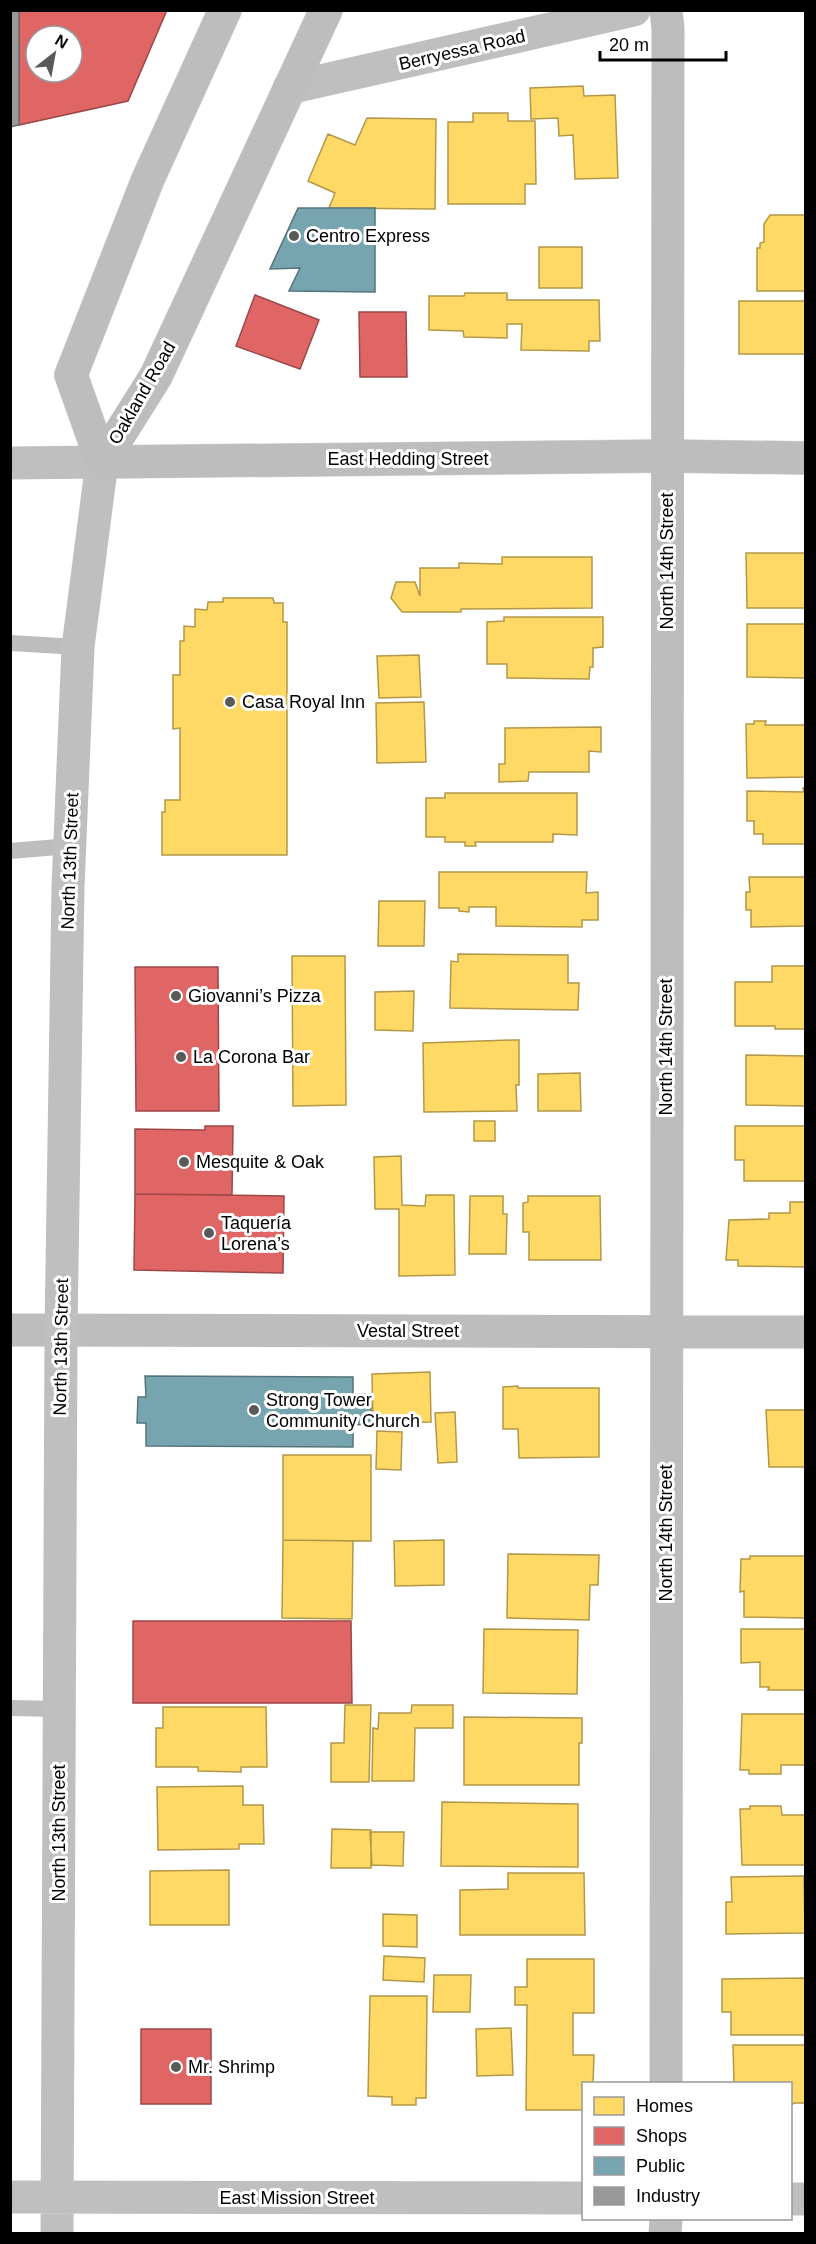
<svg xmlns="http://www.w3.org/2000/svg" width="816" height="2244" viewBox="0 0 816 2244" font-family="Arial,sans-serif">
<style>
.homes{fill:#ffd966;stroke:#b29847;stroke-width:1.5}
.shops{fill:#e06666;stroke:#9d4747;stroke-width:1.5;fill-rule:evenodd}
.public{fill:#76a5af;stroke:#53747a;stroke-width:1.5}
.industry{fill:#999;stroke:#6b6b6b;stroke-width:1.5}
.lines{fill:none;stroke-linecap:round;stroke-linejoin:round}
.primary-casing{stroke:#dbdbdb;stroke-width:34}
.lane{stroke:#bdbdbd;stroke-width:16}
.street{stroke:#bdbdbd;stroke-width:33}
.secondary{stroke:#bfbfbf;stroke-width:33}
.primary{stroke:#bdbdbd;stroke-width:33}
.poi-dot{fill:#595959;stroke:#fff;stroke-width:2}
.labels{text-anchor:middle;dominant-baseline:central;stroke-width:6;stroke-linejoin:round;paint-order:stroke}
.street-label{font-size:18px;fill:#000;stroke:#fff}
.poi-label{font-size:18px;fill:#000;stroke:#fff;text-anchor:start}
</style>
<rect width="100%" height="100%" fill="#fff"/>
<path class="homes" d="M 583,86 L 584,96 L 615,95 L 618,178 L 575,179 L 573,135 L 559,136 L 558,118 L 531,119 L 530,88 Z
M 473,113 L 508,113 L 508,121 L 535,121 L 536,184 L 525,184 L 525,204 L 448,204 L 448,122 L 473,122 Z
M 367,118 L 436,119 L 435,209 L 329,208 L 335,193 L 308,181 L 328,134 L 355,145 Z
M 770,215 L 806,215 L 806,291 L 757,291 L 757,248 L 760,248 L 760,243 L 764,242 L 764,224 Z
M 539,247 L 582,247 L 582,288 L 539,288 Z
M 465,293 L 507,293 L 507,300 L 599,300 L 600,341 L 589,341 L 589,351 L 521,350 L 522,324 L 507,324 L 507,338 L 464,337 L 463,331 L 429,330 L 429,296 L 464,296 Z
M 739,301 L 806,301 L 806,354 L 739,354 Z
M 746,553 L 806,553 L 806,608 L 747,608 Z
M 502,557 L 592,557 L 592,608 L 461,609 L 461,612 L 402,612 L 391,598 L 396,582 L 415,582 L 420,596 L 420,568 L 459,568 L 459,563 L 502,564 Z
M 223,598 L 273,598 L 274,603 L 283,603 L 283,622 L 287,622 L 287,855 L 162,855 L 162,812 L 165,812 L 165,800 L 180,800 L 180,728 L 173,729 L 173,675 L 180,675 L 180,641 L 184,641 L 184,626 L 195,627 L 195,609 L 207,610 L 208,602 L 223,602 Z
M 504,617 L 603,617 L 603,647 L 593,648 L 593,667 L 590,667 L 589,679 L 507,678 L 507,664 L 487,664 L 487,622 L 504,621 Z
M 747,624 L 806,624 L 806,678 L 747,677 Z
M 419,655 L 421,697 L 379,698 L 377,656 Z
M 424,702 L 426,762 L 377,763 L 376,703 Z
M 754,721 L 766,721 L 765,725 L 806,725 L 806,777 L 747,778 L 746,724 L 754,724 Z
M 601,727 L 601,752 L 589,751 L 589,772 L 529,772 L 528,781 L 499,782 L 499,764 L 505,764 L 505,728 Z
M 803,788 L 806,788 L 806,844 L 763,844 L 763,834 L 754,834 L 754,821 L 747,821 L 747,791 L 804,792 Z
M 445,793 L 577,793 L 577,835 L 553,834 L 553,842 L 475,842 L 476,846 L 465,846 L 465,842 L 445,842 L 445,837 L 426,837 L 426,798 L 445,798 Z
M 439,872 L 587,872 L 586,893 L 598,892 L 598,920 L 582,920 L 582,927 L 496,926 L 496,907 L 469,907 L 469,912 L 459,911 L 459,908 L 439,908 Z
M 749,877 L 806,877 L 806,926 L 751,927 L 751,910 L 746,910 L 746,892 L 750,892 Z
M 379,901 L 425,901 L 424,946 L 378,946 Z
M 458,954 L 568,955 L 568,983 L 579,983 L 578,1010 L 450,1008 L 451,961 L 458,962 Z
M 292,956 L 345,956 L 346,1105 L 293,1106 Z
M 772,966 L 806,966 L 806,1029 L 775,1029 L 775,1026 L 735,1026 L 735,982 L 772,982 Z
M 414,991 L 413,1031 L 375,1030 L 375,992 Z
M 512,1040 L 519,1040 L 519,1085 L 516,1085 L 517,1111 L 424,1112 L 423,1043 Z
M 746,1055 L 806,1056 L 806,1106 L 746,1105 Z
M 580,1073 L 581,1111 L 538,1111 L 538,1074 Z
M 474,1121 L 495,1121 L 495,1141 L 474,1141 Z
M 735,1126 L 806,1126 L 806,1181 L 744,1181 L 744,1160 L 735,1160 Z
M 401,1156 L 402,1205 L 425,1206 L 426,1195 L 454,1195 L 455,1275 L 399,1276 L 399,1209 L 375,1209 L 374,1157 Z
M 470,1196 L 503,1196 L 503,1214 L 507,1214 L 506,1254 L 469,1254 Z
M 528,1196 L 600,1196 L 601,1260 L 529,1260 L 529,1232 L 523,1232 L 523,1203 L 528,1202 Z
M 790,1202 L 806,1202 L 806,1267 L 738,1266 L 738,1260 L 726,1260 L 729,1220 L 769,1219 L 769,1213 L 790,1213 Z
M 430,1372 L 431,1422 L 373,1423 L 372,1374 Z
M 518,1386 L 518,1388 L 599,1388 L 599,1457 L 519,1458 L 518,1429 L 503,1429 L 503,1387 Z
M 766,1410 L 806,1410 L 806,1467 L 769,1467 Z
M 455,1412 L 457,1462 L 438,1463 L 435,1413 Z
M 377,1431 L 402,1432 L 401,1470 L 376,1469 Z
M 283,1455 L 371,1455 L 371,1541 L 283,1540 Z
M 283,1540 L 353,1541 L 352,1619 L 282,1618 Z
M 444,1540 L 444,1585 L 395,1586 L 394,1541 Z
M 508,1554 L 599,1555 L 598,1585 L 590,1585 L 589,1620 L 507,1618 Z
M 750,1556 L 806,1556 L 806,1618 L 744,1617 L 744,1591 L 740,1592 L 741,1559 L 750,1559 Z
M 484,1629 L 578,1630 L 577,1694 L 483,1693 Z
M 741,1629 L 806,1629 L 806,1690 L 768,1690 L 769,1687 L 760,1687 L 760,1662 L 741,1663 Z
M 345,1705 L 371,1705 L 369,1782 L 331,1782 L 331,1743 L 344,1743 Z
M 412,1705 L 453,1705 L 453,1728 L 415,1728 L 414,1781 L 372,1781 L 373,1728 L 378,1729 L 379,1713 L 411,1713 Z
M 163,1707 L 266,1707 L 267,1767 L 241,1767 L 241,1772 L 198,1771 L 198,1767 L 156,1767 L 156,1728 L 163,1728 Z
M 742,1714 L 806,1714 L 806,1765 L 781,1765 L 781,1774 L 749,1774 L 749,1770 L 740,1770 Z
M 464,1717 L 582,1718 L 582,1743 L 579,1743 L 579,1785 L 464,1785 Z
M 243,1786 L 243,1805 L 263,1805 L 264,1844 L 239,1844 L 239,1849 L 158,1850 L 157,1787 Z
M 442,1802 L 578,1804 L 578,1867 L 441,1866 Z
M 750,1806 L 781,1806 L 782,1815 L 806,1815 L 806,1865 L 742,1865 L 740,1809 L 750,1809 Z
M 332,1829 L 371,1830 L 371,1868 L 331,1868 Z
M 370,1832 L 404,1832 L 403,1866 L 372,1865 Z
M 229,1870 L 229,1925 L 150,1925 L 150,1871 Z
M 508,1873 L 584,1873 L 585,1935 L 460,1935 L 460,1890 L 508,1889 Z
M 804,1876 L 805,1933 L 726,1934 L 726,1902 L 732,1902 L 731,1877 Z
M 383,1914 L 417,1915 L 417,1947 L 383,1946 Z
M 384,1956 L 425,1958 L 424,1982 L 383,1980 Z
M 527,1959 L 594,1959 L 594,2013 L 573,2013 L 573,2055 L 594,2055 L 593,2084 L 584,2084 L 584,2110 L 526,2110 L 527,2005 L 515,2005 L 515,1987 L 527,1987 Z
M 434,1975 L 471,1975 L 470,2012 L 433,2012 Z
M 806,1978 L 806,2035 L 731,2035 L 731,2012 L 722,2012 L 722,1979 Z
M 370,1996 L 427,1996 L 426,2098 L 416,2098 L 416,2105 L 392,2105 L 392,2097 L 368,2096 Z
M 511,2028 L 513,2075 L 477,2076 L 476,2029 Z
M 733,2045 L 806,2045 L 806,2103 L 795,2103 L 790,2105 L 790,2084 L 734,2084 Z"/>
<path class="shops" d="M 19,10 L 167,10 L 128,101 L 19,125 ZM 36,36 L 72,36 L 72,72 L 36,72 Z
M 255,295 L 319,320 L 300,369 L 236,346 Z
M 359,312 L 406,312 L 407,377 L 360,377 Z
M 135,967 L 218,967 L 219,1111 L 136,1111 Z
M 205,1126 L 233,1126 L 232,1195 L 135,1194 L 135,1129 L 205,1130 Z
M 135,1194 L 284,1196 L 283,1273 L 134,1270 Z
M 133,1621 L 351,1621 L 352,1703 L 133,1703 Z
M 141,2029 L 211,2029 L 211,2104 L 141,2104 Z"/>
<path class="public" d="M 298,208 L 375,208 L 375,292 L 289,291 L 300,268 L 270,269 Z
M 145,1376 L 353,1377 L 353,1394 L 371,1394 L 371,1424 L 353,1425 L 353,1447 L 146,1446 L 146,1423 L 137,1423 L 138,1397 L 146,1397 Z"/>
<path class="industry" d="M 10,10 L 19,10 L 19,125 L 10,127 Z"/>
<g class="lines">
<g class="primary-casing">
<path id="primary" d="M 102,462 L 667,456 L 806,458
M 102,462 L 156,376 L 326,10
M 102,462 L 71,375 L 148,179 L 225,10"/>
</g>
<path class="lane" d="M 10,643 L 78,647
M 10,851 L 70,846
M 10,1708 L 59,1709"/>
<path class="street" d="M 10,1330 L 806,1332
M 666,2084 L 668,29 L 666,10
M 665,2234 L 666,2218"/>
<path class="secondary" d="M 289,88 L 634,10
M 10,463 L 102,462 L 78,647 L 68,887 L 61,1330 L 57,2234
M 10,2197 L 584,2198
M 790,2199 L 806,2199"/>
<use href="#primary" class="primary"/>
</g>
<g class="poi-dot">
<circle cx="294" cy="236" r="6"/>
<circle cx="230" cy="702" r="6"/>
<circle cx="176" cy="996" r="6"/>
<circle cx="181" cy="1057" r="6"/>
<circle cx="184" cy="1162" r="6"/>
<circle cx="209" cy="1233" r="6"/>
<circle cx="254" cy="1410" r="6"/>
<circle cx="176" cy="2067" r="6"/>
</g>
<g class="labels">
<g class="street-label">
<text transform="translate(462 50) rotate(-13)">Berryessa Road</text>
<text transform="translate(142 393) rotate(-60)">Oakland Road</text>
<text x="408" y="459">East Hedding Street</text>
<text transform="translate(667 561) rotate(-90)">North 14th Street</text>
<text transform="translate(70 861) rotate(-88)">North 13th Street</text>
<text transform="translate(666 1047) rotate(-90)">North 14th Street</text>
<text x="408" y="1331">Vestal Street</text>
<text transform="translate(61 1347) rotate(-89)">North 13th Street</text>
<text transform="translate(666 1533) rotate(-90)">North 14th Street</text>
<text transform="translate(59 1833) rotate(-90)">North 13th Street</text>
<text x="297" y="2198">East Mission Street</text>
</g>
<g class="poi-label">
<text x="306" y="236">Centro Express</text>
<text x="242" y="702">Casa Royal Inn</text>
<text x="188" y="996">Giovanni’s Pizza</text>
<text x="193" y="1057">La Corona Bar</text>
<text x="196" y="1162">Mesquite &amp; Oak</text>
<text x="221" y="1223">Taquería<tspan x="221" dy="21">Lorena’s</tspan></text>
<text x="266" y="1400">Strong Tower<tspan x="266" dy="21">Community Church</tspan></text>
<text x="188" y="2067">Mr. Shrimp</text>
</g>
</g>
<rect width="816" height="2244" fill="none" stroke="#000000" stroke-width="24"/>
<rect x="582" y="2082" width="210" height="138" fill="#ffffff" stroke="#999999" stroke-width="1.5"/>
<rect x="594" y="2097" width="30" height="18" fill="#ffd966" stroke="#999999" stroke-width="1.5"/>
<text x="636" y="2112" font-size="18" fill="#000000">Homes</text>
<rect x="594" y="2127" width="30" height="18" fill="#e06666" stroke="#999999" stroke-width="1.5"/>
<text x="636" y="2142" font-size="18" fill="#000000">Shops</text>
<rect x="594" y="2157" width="30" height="18" fill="#76a5af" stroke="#999999" stroke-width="1.5"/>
<text x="636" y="2172" font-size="18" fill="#000000">Public</text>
<rect x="594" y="2187" width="30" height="18" fill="#999999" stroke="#999999" stroke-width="1.5"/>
<text x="636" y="2202" font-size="18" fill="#000000">Industry</text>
<g transform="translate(54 54) rotate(31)"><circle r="28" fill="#ffffff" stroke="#999999" stroke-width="1.5"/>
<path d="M0-4.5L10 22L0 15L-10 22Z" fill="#595959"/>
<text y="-9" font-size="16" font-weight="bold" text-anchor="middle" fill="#000000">N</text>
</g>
<path d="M600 51v9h126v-9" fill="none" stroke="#000000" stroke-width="3"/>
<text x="609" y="51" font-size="18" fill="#000000" stroke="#ffffff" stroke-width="4.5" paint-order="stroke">20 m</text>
</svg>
